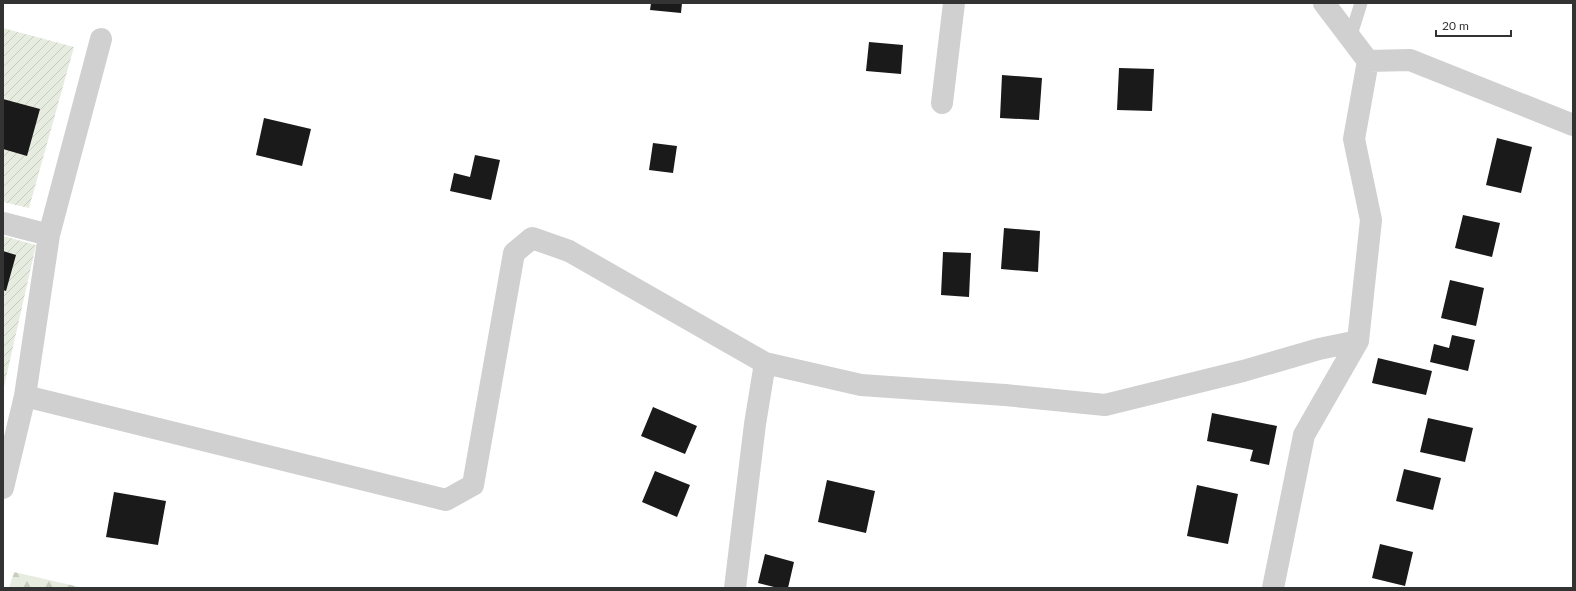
<svg xmlns="http://www.w3.org/2000/svg" width="1576" height="591" viewBox="0 0 1576 591" font-family="Lato,sans-serif">
<style>
.forest{fill:url(#forest-firs)}
.garden{fill:url(#garden-furrows)}
.building{fill:#1a1a1a}
.lines{fill:none;stroke-linecap:round;stroke-linejoin:round}
.service{stroke:#d0d0d0;stroke-width:13}
.minor{stroke:#d0d0d0;stroke-width:22}
</style>
<defs>
<pattern id="forest-firs" width="22" height="20" patternUnits="userSpaceOnUse"><rect width="22" height="20" fill="#e6ecdf"/><path d="M5 1l3.5 6h-7zM16 11l3.5 6h-7z" fill="#c6cbc0"/></pattern>
<pattern id="garden-furrows" width="10" height="10" patternUnits="userSpaceOnUse"><rect width="10" height="10" fill="#e6ecdf"/><path d="M-1 1l2-2M0 10L10 0M9 11l2-2" fill="none" stroke="#c6cbc0"/></pattern>
</defs>
<rect width="100%" height="100%" fill="#fff"/>
<path class="forest" d="M 14,572 L 84,588 L 9,588 Z"/>
<path class="garden" d="M 3,28 L 74,47 L 29,208 L 3,202 Z
M 3,236 L 36,245 L 3,391 Z"/>
<path class="building" d="M 651,3 L 682,3 L 681,13 L 650,10 Z
M 869,42 L 903,45 L 901,74 L 866,71 Z
M 1119,68 L 1154,69 L 1152,111 L 1117,110 Z
M 1002,75 L 1042,78 L 1039,120 L 1000,118 Z
M 3,99 L 40,109 L 27,156 L 3,149 Z
M 264,118 L 311,129 L 302,166 L 256,155 Z
M 1497,138 L 1532,147 L 1521,193 L 1486,185 Z
M 653,143 L 677,146 L 673,173 L 649,170 Z
M 475,155 L 500,160 L 491,200 L 450,191 L 454,173 L 470,177 Z
M 1463,215 L 1500,223 L 1492,257 L 1455,248 Z
M 1004,228 L 1040,231 L 1038,272 L 1001,269 Z
M 3,251 L 16,255 L 6,291 L 3,290 Z
M 943,252 L 971,253 L 969,297 L 941,295 Z
M 1450,280 L 1484,288 L 1476,326 L 1441,318 Z
M 1452,335 L 1475,340 L 1468,371 L 1430,362 L 1434,344 L 1449,348 Z
M 1378,358 L 1432,371 L 1426,395 L 1372,383 Z
M 653,407 L 697,426 L 685,454 L 641,436 Z
M 1212,413 L 1277,426 L 1269,465 L 1250,461 L 1253,450 L 1207,441 Z
M 1428,418 L 1473,428 L 1465,462 L 1420,452 Z
M 1404,469 L 1441,478 L 1433,510 L 1396,501 Z
M 655,471 L 690,485 L 677,517 L 642,502 Z
M 827,480 L 875,491 L 866,533 L 818,522 Z
M 1197,485 L 1238,494 L 1228,544 L 1187,536 Z
M 114,492 L 166,501 L 158,545 L 106,537 Z
M 1380,544 L 1413,552 L 1405,586 L 1372,578 Z
M 765,554 L 794,562 L 788,588 L 778,588 L 758,583 Z"/>
<g class="lines">
<path class="service" d="M 1350,38 L 1361,3"/>
<path class="minor" d="M 1324,3 L 1368,61 L 1410,60 L 1573,125
M 942,103 L 954,3
M 3,223 L 49,235
M 25,396 L 446,500 L 473,485 L 514,253 L 532,238 L 569,251 L 765,363 L 861,385 L 1005,395 L 1105,405 L 1243,371 L 1319,349 L 1358,341
M 3,488 L 25,396 L 49,235 L 101,39
M 735,588 L 755,424 L 765,363
M 1273,588 L 1304,435 L 1358,341 L 1371,220 L 1354,139 L 1368,61"/>
</g>
<rect width="1576" height="591" fill="none" stroke="#333333" stroke-width="8"/>
<path d="M1436 30v6h75v-6" fill="none" stroke="#333333" stroke-width="2"/>
<text x="1442" y="30" font-size="12" fill="#333333" stroke="#ffffff" stroke-width="3" paint-order="stroke">20 m</text>
</svg>
